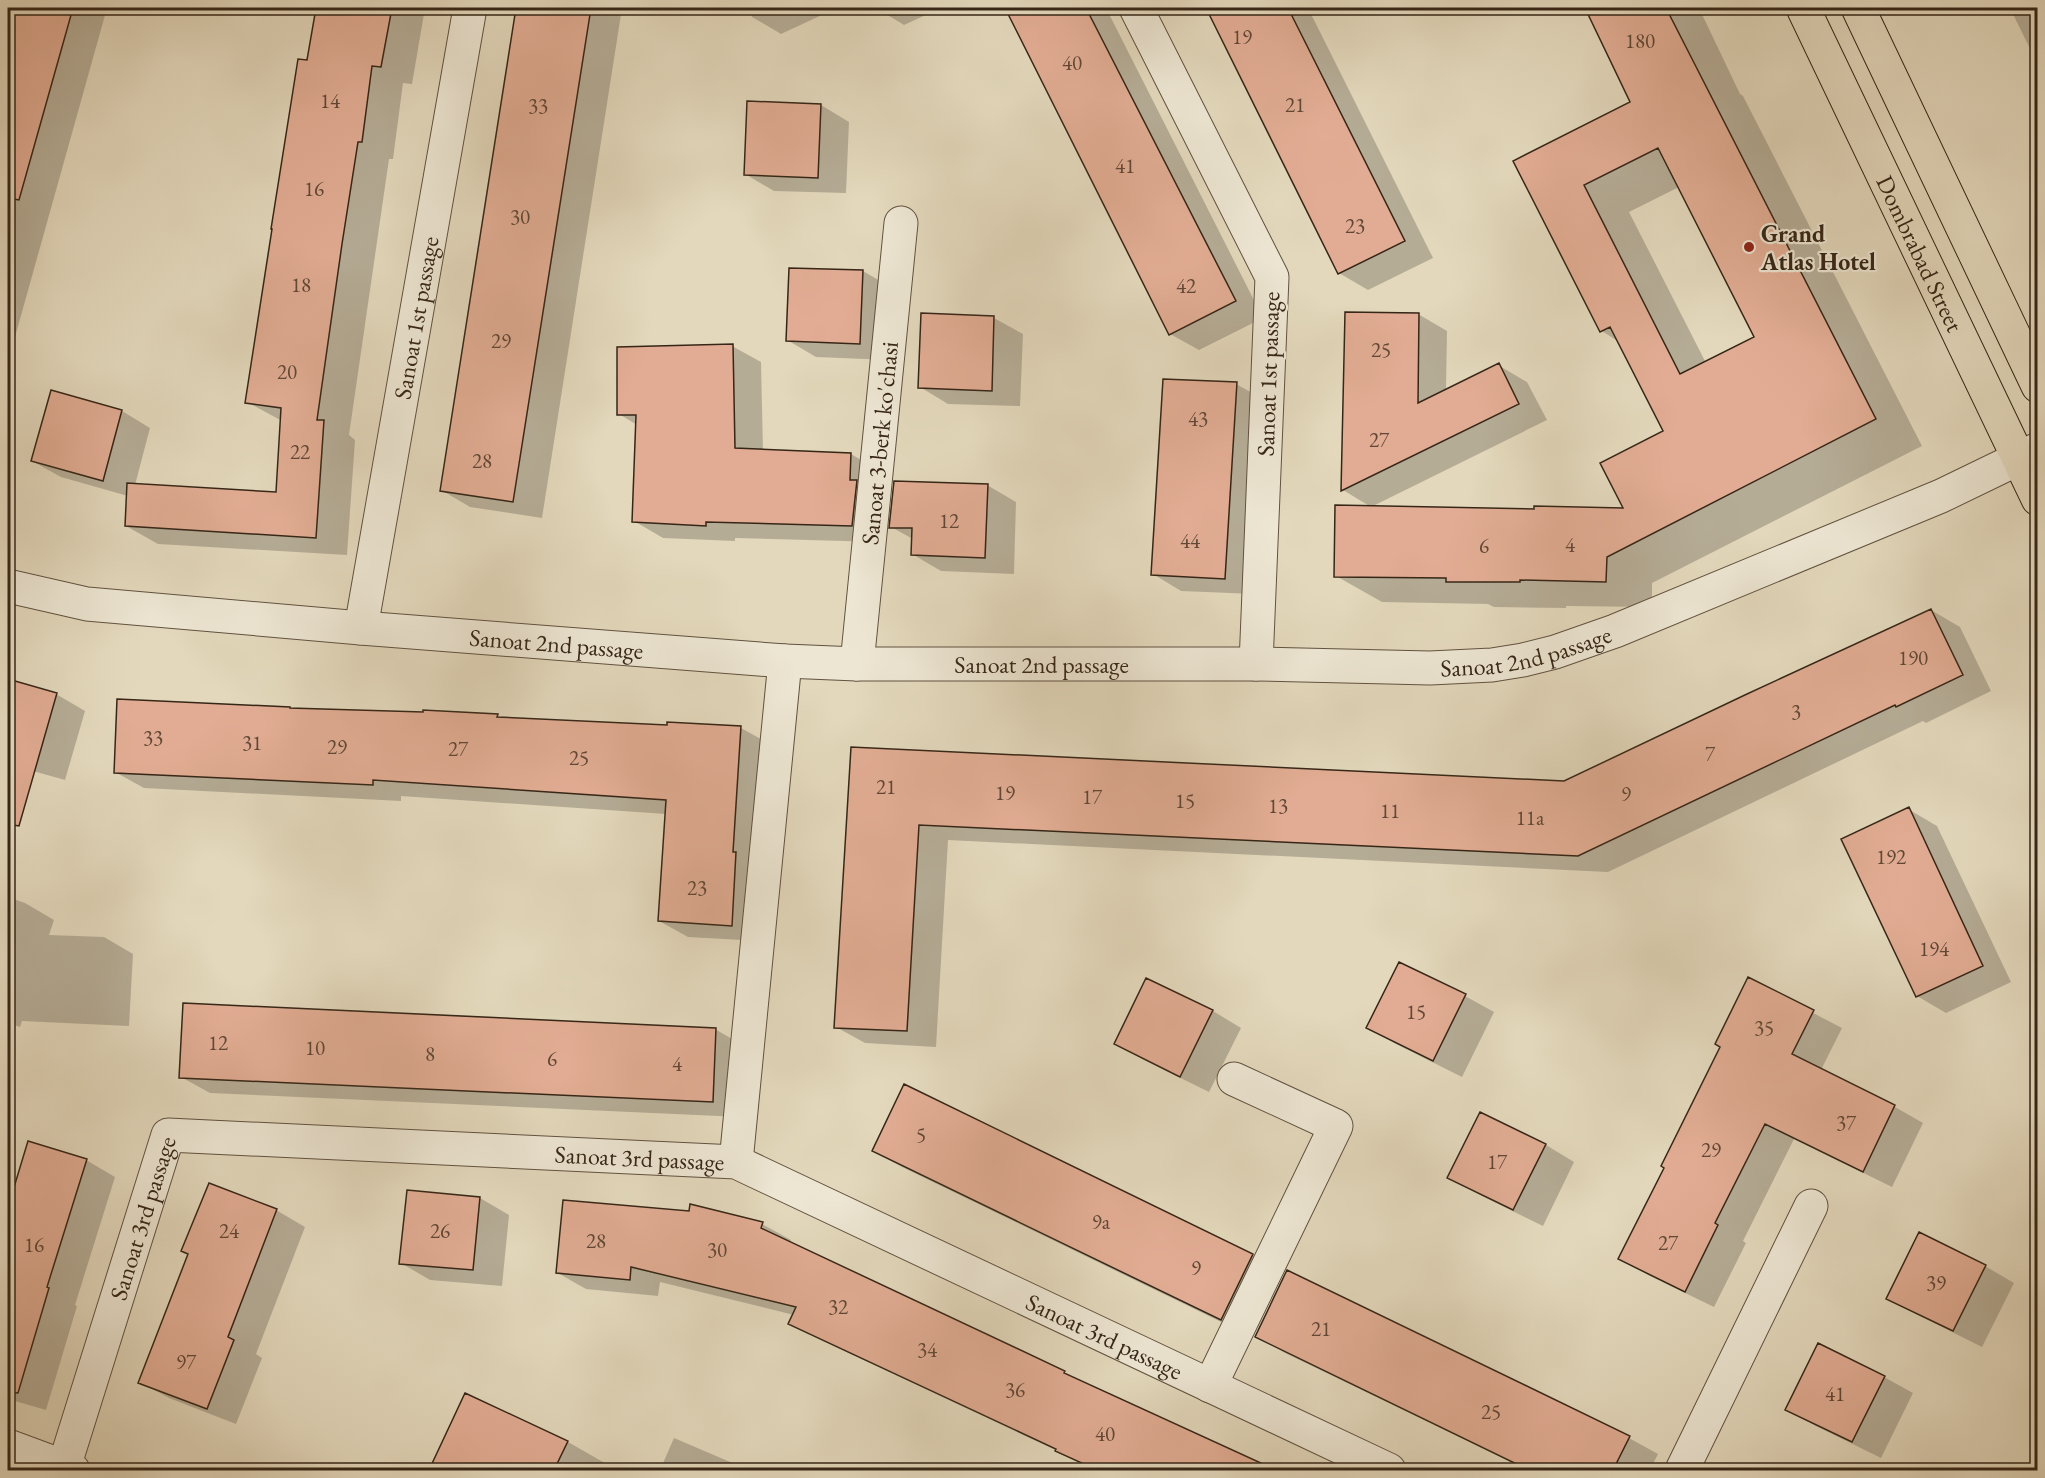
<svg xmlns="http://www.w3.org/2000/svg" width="2045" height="1478" viewBox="0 0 2045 1478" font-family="'EB Garamond',serif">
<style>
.shadow{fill:#0003;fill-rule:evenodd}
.building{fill:#e1ac93;stroke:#362617;stroke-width:1.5;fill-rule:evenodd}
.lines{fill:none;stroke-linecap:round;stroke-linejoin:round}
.minor-casing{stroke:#615240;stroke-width:35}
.major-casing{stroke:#362617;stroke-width:35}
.minor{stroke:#ede6d3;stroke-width:33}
.major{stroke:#e3d8bc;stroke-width:33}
.poi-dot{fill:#8f2418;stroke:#ede6d3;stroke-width:2}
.labels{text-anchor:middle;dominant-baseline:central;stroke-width:4.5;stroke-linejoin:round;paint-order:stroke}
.number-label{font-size:21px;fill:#614836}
.poi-label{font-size:24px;font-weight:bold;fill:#362617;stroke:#ede6d3;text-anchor:start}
.street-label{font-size:24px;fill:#362617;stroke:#ede6d3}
</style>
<rect width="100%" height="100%" fill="#e3d8bc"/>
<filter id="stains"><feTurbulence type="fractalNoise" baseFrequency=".00333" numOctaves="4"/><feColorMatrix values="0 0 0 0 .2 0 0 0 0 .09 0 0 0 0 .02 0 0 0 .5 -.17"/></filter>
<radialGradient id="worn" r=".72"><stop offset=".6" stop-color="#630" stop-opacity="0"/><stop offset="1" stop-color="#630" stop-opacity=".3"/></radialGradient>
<path class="shadow" d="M 8,8 L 107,8 L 8,362 Z
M 318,8 L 425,8 L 412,84 L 403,83 L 393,159 L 389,159 L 349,435 L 355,440 L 347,555 L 158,544 L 126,526 L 128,496 L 61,477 L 32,461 L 52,392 L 122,411 L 150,428 L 135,485 L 277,494 L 282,421 L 247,402 Z
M 517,8 L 622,8 L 542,518 L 470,507 L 441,490 Z
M 748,8 L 837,8 L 781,34 L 752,17 Z
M 876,8 L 875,8 L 941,8 L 904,25 Z
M 1006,8 L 1106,8 L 1263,318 L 1199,350 L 1170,334 Z
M 1207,8 L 1308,8 L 1433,258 L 1368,290 L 1339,273 Z
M 1586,8 L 1699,8 L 1740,94 L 1743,96 L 1922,446 L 1652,583 L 1652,607 L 1566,606 L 1566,608 L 1494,607 L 1488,604 L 1382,602 L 1336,576 L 1535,510 L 1625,509 L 1665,431 L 1619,342 L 1602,331 L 1515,162 L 1632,103 ZM 1679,187 L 1756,337 L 1706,363 L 1629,212 Z
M 2010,8 L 2038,8 L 2038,65 Z
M 821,105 L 849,122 L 846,193 L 774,191 L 745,174 Z
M 863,271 L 892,288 L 889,360 L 816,357 L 787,340 Z
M 1347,314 L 1418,314 L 1447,331 L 1446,391 L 1498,365 L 1527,382 L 1547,420 L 1371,507 L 1343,490 Z
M 922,315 L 994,318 L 1023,334 L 1020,406 L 948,404 L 920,387 Z
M 732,346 L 761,362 L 763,451 L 851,454 L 880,471 L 880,542 L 735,538 L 735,541 L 663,538 L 634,521 L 637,425 L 619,414 Z
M 1236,384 L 1265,400 L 1254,594 L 1181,591 L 1153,574 Z
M 987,485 L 1016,502 L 1014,574 L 941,571 L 912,554 L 913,539 L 891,527 Z
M 1931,610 L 1960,627 L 1991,691 L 1926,723 L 1923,721 L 1608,872 L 948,840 L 936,1047 L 865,1043 L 836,1027 L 852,748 L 1565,783 Z
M 8,681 L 56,694 L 85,711 L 65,780 L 8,764 Z
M 290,708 L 497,715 L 503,719 L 741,728 L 770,744 L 760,941 L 688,937 L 659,921 L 666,814 L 401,796 L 401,801 L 144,788 L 115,772 Z
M 1908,809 L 1937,826 L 2011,982 L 1946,1013 L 1917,996 Z
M 8,897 L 25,903 L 54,920 L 49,935 L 104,937 L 133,954 L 129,1026 L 22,1021 L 20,1027 L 8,1023 Z
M 1748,979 L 1842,1028 L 1821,1070 L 1895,1107 L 1923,1123 L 1892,1187 L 1794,1139 L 1743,1241 L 1746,1243 L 1714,1307 L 1648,1275 L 1620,1258 L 1666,1167 L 1722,1046 Z
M 1147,980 L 1213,1011 L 1241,1028 L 1209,1092 L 1144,1060 L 1116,1044 Z
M 1465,996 L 1494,1012 L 1462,1077 L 1396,1044 L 1368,1028 Z
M 715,1029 L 744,1046 L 741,1117 L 210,1093 L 181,1077 Z
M 905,1086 L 1253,1255 L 1281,1271 L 1250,1336 L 902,1167 L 873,1151 Z
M 1480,1114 L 1546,1145 L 1574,1162 L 1543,1226 L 1478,1194 L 1449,1178 Z
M 86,1160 L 115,1177 L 75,1305 L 77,1306 L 46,1410 L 8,1399 L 8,1199 L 11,1200 Z
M 209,1184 L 276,1210 L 305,1227 L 256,1354 L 262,1358 L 236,1424 L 169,1398 L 140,1382 L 189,1255 Z
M 408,1192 L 480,1198 L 509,1215 L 502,1286 L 430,1280 L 401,1263 Z
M 762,1224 L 791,1240 L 790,1243 L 1188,1433 L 1273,1470 L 1094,1470 L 1066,1455 L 819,1339 L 790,1323 L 794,1315 L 660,1282 L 658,1296 L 586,1289 L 558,1273 Z
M 1985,1266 L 2014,1283 L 1982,1347 L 1916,1314 L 1888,1298 Z
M 1288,1272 L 1629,1438 L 1658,1454 L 1650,1470 L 1528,1470 L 1285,1353 L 1257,1336 Z
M 1884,1377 L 1913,1393 L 1881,1458 L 1816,1426 L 1787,1410 Z
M 466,1395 L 568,1442 L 610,1466 L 607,1470 L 431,1470 Z
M 674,1438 L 749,1470 L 660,1470 Z"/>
<path class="building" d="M 8,8 L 73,8 L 19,200 L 8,198 Z
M 316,8 L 392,8 L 381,67 L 372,66 L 362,142 L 358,142 L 342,244 L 317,420 L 324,420 L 316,538 L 125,526 L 127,483 L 276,492 L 281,408 L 245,403 L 272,229 L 271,229 L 298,59 L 307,60 Z
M 516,8 L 591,8 L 513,502 L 440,491 Z
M 1005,8 L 1086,8 L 1236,301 L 1169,335 Z
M 1206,8 L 1288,8 L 1405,241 L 1338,274 Z
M 1585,8 L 1666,8 L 1876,419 L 1607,557 L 1606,582 L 1520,580 L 1520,582 L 1446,582 L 1446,578 L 1334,577 L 1335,505 L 1534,509 L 1534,506 L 1623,508 L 1600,463 L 1663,431 L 1610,327 L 1600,332 L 1513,161 L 1630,102 ZM 1658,148 L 1754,337 L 1680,374 L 1584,185 Z
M 747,101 L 821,104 L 818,178 L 744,175 Z
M 789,268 L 863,270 L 860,344 L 786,341 Z
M 1345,312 L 1419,313 L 1418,403 L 1499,363 L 1519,404 L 1341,491 Z
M 921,313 L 994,316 L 992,391 L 918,388 Z
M 733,344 L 735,448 L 851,453 L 850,480 L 857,480 L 852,526 L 706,522 L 706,526 L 632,522 L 636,415 L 617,415 L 617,347 Z
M 1163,379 L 1237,382 L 1225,579 L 1151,575 Z
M 51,390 L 122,410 L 103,481 L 31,461 Z
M 894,481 L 988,484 L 985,558 L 911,555 L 912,528 L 889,528 Z
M 1931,609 L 1963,675 L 1896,707 L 1895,705 L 1578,856 L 919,825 L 907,1031 L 834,1028 L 851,747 L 1564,781 L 1747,694 Z
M 8,679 L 57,693 L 19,826 L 8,824 Z
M 117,699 L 290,707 L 290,708 L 423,712 L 423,710 L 498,714 L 497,717 L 667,725 L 667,722 L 741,726 L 733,852 L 736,852 L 732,926 L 658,921 L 666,800 L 373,780 L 373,785 L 114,773 Z
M 1909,807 L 1983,966 L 1916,997 L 1841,839 Z
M 1399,962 L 1466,994 L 1433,1061 L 1366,1028 Z
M 1748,977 L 1814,1010 L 1792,1054 L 1895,1105 L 1863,1172 L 1765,1124 L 1715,1223 L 1718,1225 L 1685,1292 L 1618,1259 L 1664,1168 L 1661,1166 L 1720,1047 L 1715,1044 Z
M 1146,978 L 1213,1010 L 1180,1077 L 1114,1044 Z
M 183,1003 L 716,1028 L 713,1102 L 179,1078 Z
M 904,1084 L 1253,1254 L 1221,1320 L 872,1151 Z
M 1480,1112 L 1546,1144 L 1513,1210 L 1447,1178 Z
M 28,1141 L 87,1159 L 47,1287 L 49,1288 L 18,1393 L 8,1392 L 8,1207 Z
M 209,1183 L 277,1209 L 228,1337 L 234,1340 L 207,1409 L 138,1383 L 188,1254 L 181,1251 Z
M 407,1190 L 480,1197 L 473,1270 L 399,1264 Z
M 563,1200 L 689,1211 L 690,1204 L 763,1222 L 761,1228 L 1065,1371 L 1064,1373 L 1276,1470 L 1097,1470 L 1055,1451 L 1056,1449 L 788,1324 L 796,1307 L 631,1267 L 630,1280 L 556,1273 Z
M 1919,1232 L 1986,1265 L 1953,1331 L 1886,1299 Z
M 1287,1270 L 1630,1436 L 1613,1470 L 1529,1470 L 1255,1337 Z
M 1818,1343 L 1885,1376 L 1852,1442 L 1785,1410 Z
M 465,1393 L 568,1441 L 554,1470 L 429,1470 Z"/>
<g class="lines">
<g class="minor-casing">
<g id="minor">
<path d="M 1136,8 L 1272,277 L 1256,664"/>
<path id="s1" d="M 8,586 L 87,604 L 361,628 L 785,661 L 857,664 L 1256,664 L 1430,668 L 1492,665 L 1523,660 L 1555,652 L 1615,631 L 1941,496 L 2038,449"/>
<path id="s2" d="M 361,628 L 470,8"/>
<path id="s3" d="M 857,664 L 901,223"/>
<path d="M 736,1162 L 785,661"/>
<path d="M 1210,1386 L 1336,1126 L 1234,1079"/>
<path d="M 8,1446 L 73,1470"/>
<path id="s4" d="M 64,1467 L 168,1135 L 736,1162 L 1389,1470"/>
<path d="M 1682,1470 L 1811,1206"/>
</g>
</g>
<g class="major-casing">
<g id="major">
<path id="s5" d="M 1803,8 L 2038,499"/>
<path d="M 1858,8 L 2038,386"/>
</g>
</g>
<use href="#minor" class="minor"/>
<use href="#major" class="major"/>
</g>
<circle class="poi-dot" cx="1749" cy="247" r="6"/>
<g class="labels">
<g class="number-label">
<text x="1242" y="36">19</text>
<text x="1640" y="40">180</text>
<text x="1072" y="62">40</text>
<text x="330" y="100">14</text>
<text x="1295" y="104">21</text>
<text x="538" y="105">33</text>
<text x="1125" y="165">41</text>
<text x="314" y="188">16</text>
<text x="520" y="216">30</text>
<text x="1355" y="225">23</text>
<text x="301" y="284">18</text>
<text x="1186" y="285">42</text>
<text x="501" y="340">29</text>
<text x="1381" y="349">25</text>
<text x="287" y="371">20</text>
<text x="1198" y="418">43</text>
<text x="1379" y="439">27</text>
<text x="300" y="451">22</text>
<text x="482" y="460">28</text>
<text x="949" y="520">12</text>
<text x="1190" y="540">44</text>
<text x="1570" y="544">4</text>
<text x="1484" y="545">6</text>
<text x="1913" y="657">190</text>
<text x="1796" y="711">3</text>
<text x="153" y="737">33</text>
<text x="252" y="742">31</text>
<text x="337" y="746">29</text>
<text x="458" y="748">27</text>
<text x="1710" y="753">7</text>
<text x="579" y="757">25</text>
<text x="886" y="786">21</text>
<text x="1005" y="792">19</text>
<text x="1626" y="793">9</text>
<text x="1092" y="796">17</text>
<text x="1185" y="800">15</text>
<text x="1278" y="805">13</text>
<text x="1390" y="810">11</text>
<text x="1530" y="817">11а</text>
<text x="1891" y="856">192</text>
<text x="697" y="887">23</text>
<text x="1934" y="948">194</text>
<text x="1416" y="1011">15</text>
<text x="1764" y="1027">35</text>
<text x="218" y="1042">12</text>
<text x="315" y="1047">10</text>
<text x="430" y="1053">8</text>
<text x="552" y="1058">6</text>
<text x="677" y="1063">4</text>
<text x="1846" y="1122">37</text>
<text x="921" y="1134">5</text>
<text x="1711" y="1149">29</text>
<text x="1497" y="1161">17</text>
<text x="1101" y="1221">9а</text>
<text x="229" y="1230">24</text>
<text x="440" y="1230">26</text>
<text x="596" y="1240">28</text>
<text x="1668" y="1242">27</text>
<text x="34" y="1244">16</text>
<text x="717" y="1249">30</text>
<text x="1196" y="1267">9</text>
<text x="1936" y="1282">39</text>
<text x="838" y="1306">32</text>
<text x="1321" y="1328">21</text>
<text x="927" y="1349">34</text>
<text x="186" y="1361">97</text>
<text x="1015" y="1389">36</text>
<text x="1835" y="1393">41</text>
<text x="1491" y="1411">25</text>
<text x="1105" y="1433">40</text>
</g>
<g class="poi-label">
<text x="1761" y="233">Grand<tspan x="1761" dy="28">Atlas Hotel</tspan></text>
</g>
<g class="street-label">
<text stroke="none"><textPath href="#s5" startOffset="272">Dombrabad Street</textPath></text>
<text stroke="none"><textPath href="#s2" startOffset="315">Sanoat 1st passage</textPath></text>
<text transform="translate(1268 374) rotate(-88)">Sanoat 1st passage</text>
<text stroke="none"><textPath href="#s3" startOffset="222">Sanoat 3-berk ko'chasi</textPath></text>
<text stroke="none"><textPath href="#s1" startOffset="552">Sanoat 2nd passage</textPath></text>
<text stroke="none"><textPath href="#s1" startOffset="1524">Sanoat 2nd passage</textPath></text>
<text stroke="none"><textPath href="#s1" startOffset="1038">Sanoat 2nd passage</textPath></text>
<text stroke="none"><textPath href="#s4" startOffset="820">Sanoat 3rd passage</textPath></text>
<text stroke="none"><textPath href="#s4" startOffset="261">Sanoat 3rd passage</textPath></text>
<text stroke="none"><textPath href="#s4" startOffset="1324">Sanoat 3rd passage</textPath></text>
</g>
</g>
<rect width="2045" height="1478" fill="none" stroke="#e3d8bc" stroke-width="30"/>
<rect x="9" y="9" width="2027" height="1460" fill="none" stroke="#362617" stroke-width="3"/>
<rect x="15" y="15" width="2015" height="1448" fill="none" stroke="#362617" stroke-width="1.5"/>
<rect width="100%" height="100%" filter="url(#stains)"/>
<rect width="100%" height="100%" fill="url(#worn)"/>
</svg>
